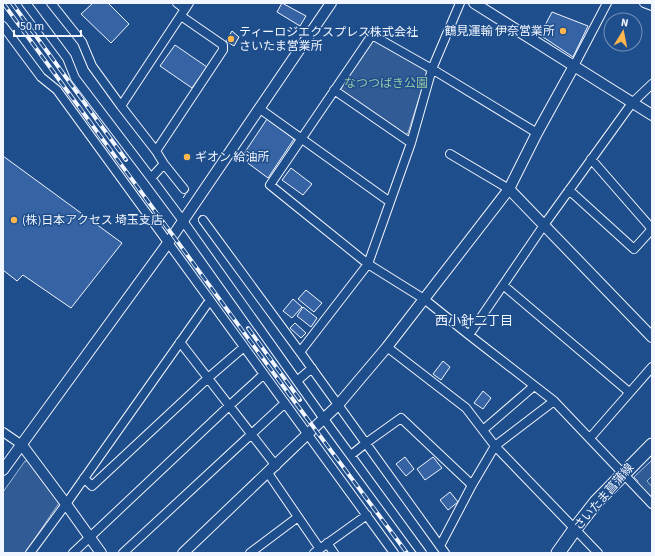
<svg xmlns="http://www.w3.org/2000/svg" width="655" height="556" viewBox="0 0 655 556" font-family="'Source Sans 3','Noto Sans JP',sans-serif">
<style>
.built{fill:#305b95;stroke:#a8bbd7}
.building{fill:#3563a3;stroke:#f2f6ff}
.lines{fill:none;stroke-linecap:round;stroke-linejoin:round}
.minor-casing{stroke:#f2f6ff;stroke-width:10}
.tertiary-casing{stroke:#f2f6ff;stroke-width:12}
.primary-casing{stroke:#f2f6ff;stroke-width:15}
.minor{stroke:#1f4e8c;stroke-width:8}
.tertiary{stroke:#1f4e8c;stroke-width:10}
.primary{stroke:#1f4e8c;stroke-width:13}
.rail-casing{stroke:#f2f6ff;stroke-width:4}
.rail{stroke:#1f4e8c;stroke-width:2.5;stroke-dasharray:8;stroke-linecap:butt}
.fence{stroke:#f2f6ff;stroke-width:1;stroke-dasharray:5 2;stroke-linecap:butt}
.poi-dot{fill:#ffb74d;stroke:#1f4e8c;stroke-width:1.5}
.labels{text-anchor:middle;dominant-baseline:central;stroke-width:3;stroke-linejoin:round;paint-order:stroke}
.poi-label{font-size:12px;fill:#f2f6ff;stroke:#1f4e8c;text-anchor:start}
.park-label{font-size:12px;fill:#97c8a6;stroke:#1f4e8c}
.street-label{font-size:12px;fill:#f2f6ff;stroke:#1f4e8c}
.neighbourhood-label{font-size:13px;fill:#f2f6ff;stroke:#1f4e8c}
</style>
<rect width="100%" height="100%" fill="#1f4e8c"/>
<path class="built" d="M 377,40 L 425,70 L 427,73 L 408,133 L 405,135 L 342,92 L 341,86 L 372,41 Z
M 652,460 L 652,476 L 647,481 L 652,487 L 652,499 L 637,483 L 638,481 L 634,477 Z
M 25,461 L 30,461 L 59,503 L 25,553 L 3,553 L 3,492 Z"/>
<path class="building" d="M 93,3 L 108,3 L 129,24 L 111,43 L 81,14 Z
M 282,3 L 306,16 L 300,26 L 277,12 Z
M 552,12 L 588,26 L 573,57 L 540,35 Z
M 232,31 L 239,37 L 234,46 L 226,41 Z
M 175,45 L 207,67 L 192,88 L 160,66 Z
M 267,119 L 294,139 L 268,178 L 241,158 Z
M 3,156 L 122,243 L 71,308 L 23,275 L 17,281 L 3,270 Z
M 291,168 L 312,184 L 303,195 L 282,180 Z
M 306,290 L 322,303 L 314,312 L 298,299 Z
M 293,299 L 302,307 L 292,318 L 283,311 Z
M 303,307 L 317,318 L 311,327 L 297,316 Z
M 295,323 L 306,333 L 301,338 L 290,328 Z
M 443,361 L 450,367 L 441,380 L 433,374 Z
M 483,391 L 491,398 L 483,409 L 474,403 Z
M 405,457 L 414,469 L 406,476 L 396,464 Z
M 433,457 L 442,468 L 425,480 L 417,469 Z
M 450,492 L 458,502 L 448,510 L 440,500 Z"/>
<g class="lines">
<g class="minor-casing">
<path id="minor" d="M 26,3 L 67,58 L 75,78 L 151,178 L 183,221 L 324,419 L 422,553
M 51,3 L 82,42 L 92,66 L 121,106 L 156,151 L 164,164 L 151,178
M 177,3 L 185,9
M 644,3 L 652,6
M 3,26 L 41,77 L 57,90 L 394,553
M 574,66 L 607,3
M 334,90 L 411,143
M 121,106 L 189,3
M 260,109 L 390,202
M 537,133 L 432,69 L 372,35 L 270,185 L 368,264 L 424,299 L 469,335 L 554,401 L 652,504
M 156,151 L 223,50 L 223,45 L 181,16
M 450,154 L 509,189
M 591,159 L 652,229
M 164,164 L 184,189
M 569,190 L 634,249 L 652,229
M 203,220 L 300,352 L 445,553
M 503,285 L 629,392
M 469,335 L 544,225 L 632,103 L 652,84
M 180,342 L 276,466
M 387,347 L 466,408 L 495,446 L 598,553
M 300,352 L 368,264 L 411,143 L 432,69 L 460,3
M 297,381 L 312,368
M 483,430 L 534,386
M 3,432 L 22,445
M 590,438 L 652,367
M 351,455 L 366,443 L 401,418 L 472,485
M 268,473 L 320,549
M 84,478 L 92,486 L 208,378 L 244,347
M 327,543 L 334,553
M 440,546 L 472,485 L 495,446 L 554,401
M 30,553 L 66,504 L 210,300
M 73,553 L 229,406 L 264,374
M 123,553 L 285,403
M 250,553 L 298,517
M 314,553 L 367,515"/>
</g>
<g class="tertiary-casing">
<path id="tertiary" d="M 474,3 L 574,66 L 537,133 L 509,189 L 652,337
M 574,66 L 652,115
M 22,445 L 66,504 L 101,553
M 3,470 L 168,243 L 331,3
M 183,553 L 338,405 L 387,347 L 509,189"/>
</g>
<g class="primary-casing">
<path id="primary" d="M 558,553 L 575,529 L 596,502 L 652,445"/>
</g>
<use href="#minor" class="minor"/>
<use href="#tertiary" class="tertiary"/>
<use href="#primary" class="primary"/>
<g class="rail-casing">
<path id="rail" d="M 3,3 L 283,386 L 407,553
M 12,3 L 126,160
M 248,328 L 300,400"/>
</g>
<use href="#rail" class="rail"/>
<path class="fence" d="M 183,198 L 189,189
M 198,219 L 202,214"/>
</g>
<g class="poi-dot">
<circle cx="563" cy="31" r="4"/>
<circle cx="231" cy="39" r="4"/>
<circle cx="187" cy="157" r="4"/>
<circle cx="14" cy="220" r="4"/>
</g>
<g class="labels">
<g class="poi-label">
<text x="555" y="31" text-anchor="end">鶴見運輸 伊奈営業所</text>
<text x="239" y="32">ティーロジエクスプレス株式会社<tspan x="239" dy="14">さいたま営業所</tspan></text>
<text x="195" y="157">ギオン 給油所</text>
<text x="22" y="220">(株)日本アクセス 埼玉支店</text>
</g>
<g class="park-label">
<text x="386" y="83">なつつばき公園</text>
</g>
<g class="street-label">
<text transform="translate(604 497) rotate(-49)">さいたま菖蒲線</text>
</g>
<g class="neighbourhood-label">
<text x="474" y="321">西小針二丁目</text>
</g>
</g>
<rect width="655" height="556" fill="none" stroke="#f2f6ff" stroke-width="8"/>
<g transform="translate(623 32) rotate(10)"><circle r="19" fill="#1f4e8c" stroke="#7391ba"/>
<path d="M0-3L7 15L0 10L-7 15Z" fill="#ffb74d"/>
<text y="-6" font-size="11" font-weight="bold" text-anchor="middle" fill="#f2f6ff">N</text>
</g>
<path d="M14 30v6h67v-6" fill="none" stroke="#f2f6ff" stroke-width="2"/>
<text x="20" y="30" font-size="12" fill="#f2f6ff" stroke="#1f4e8c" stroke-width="3" paint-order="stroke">50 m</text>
</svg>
